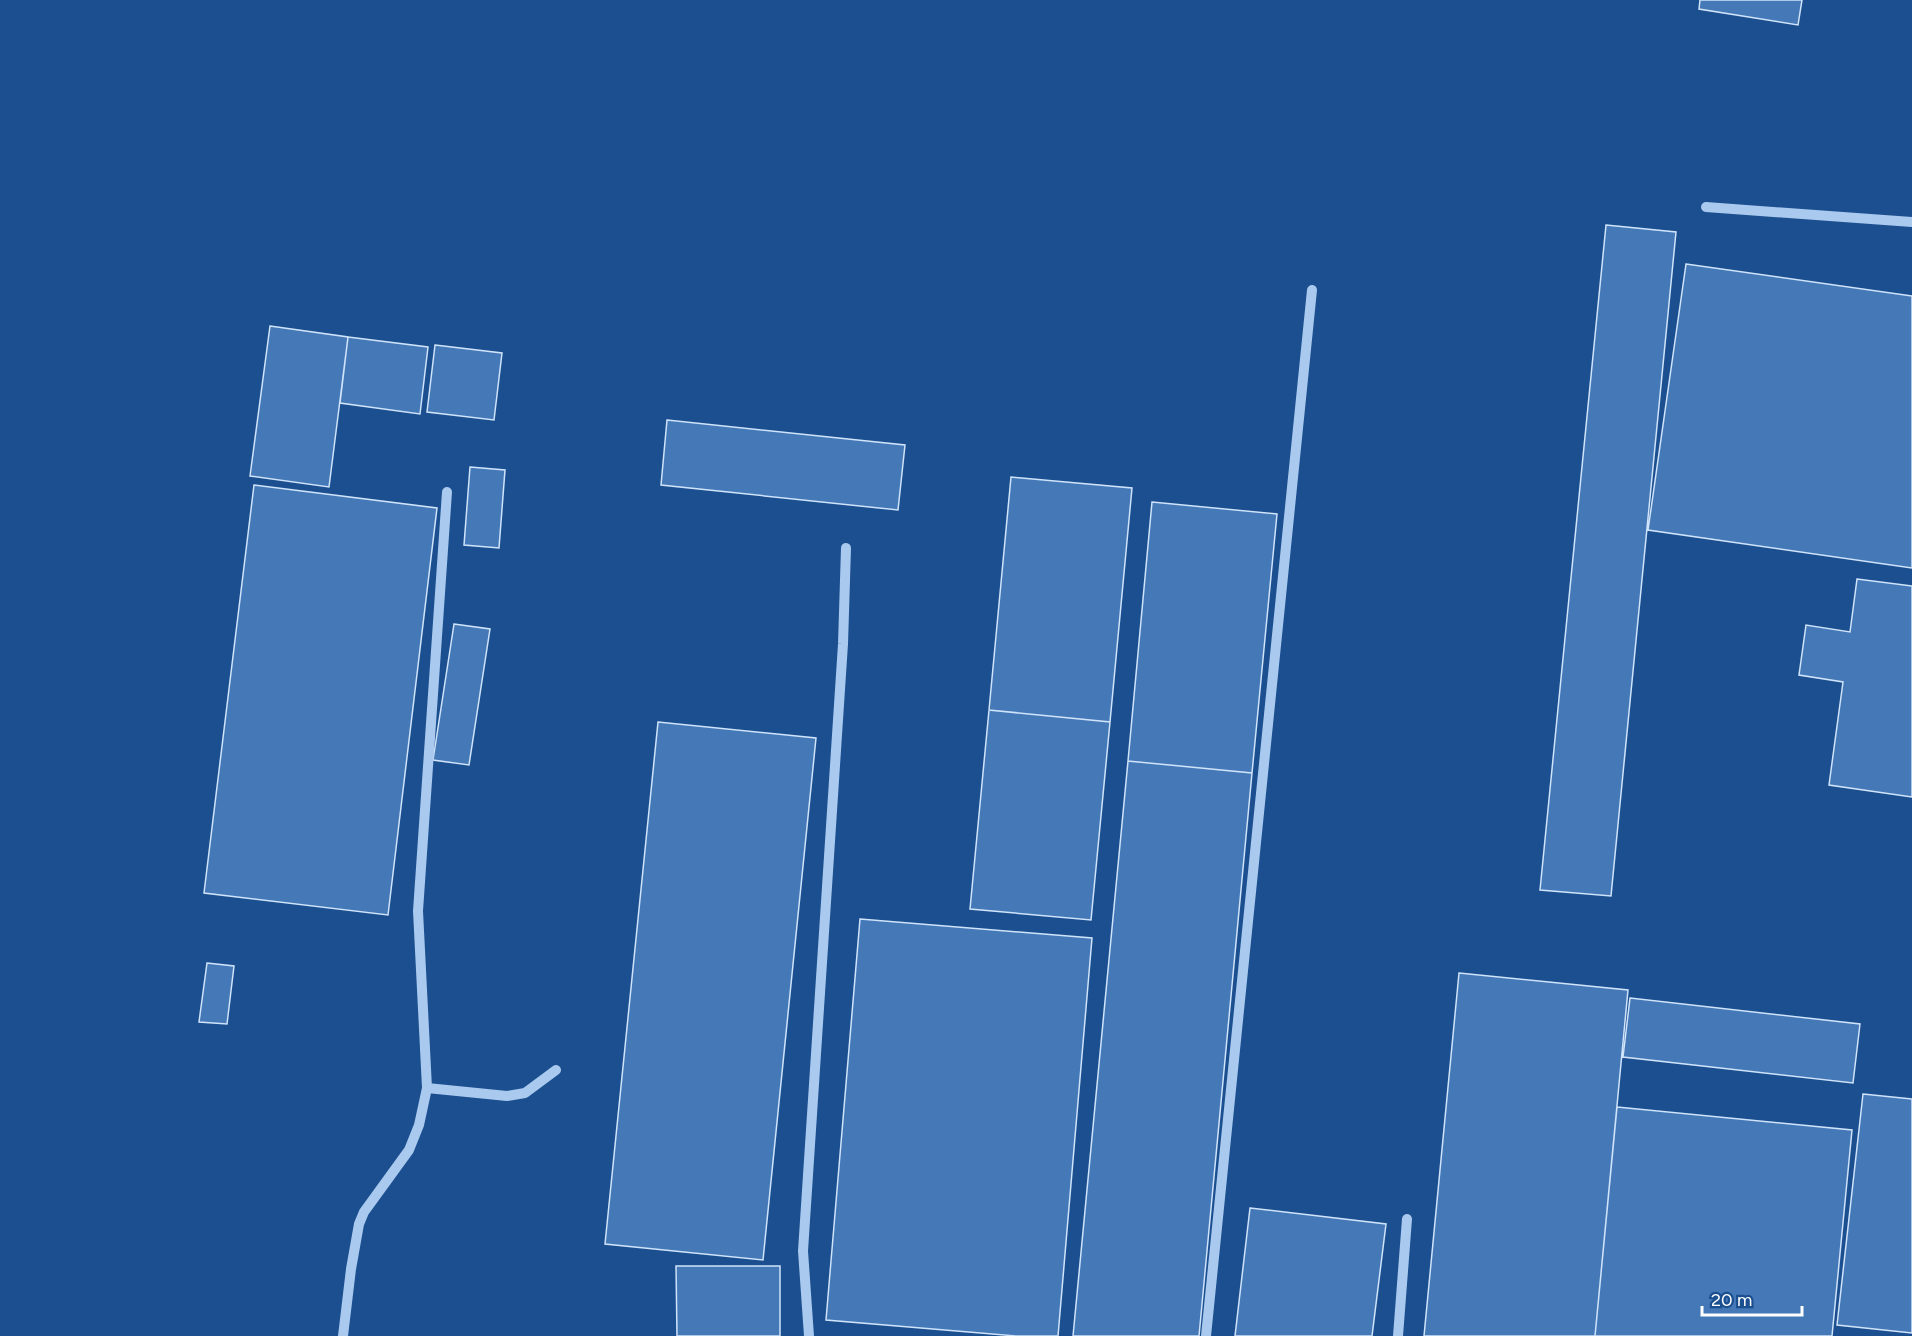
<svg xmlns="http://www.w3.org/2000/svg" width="1912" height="1336" viewBox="0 0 1912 1336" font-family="Figtree,sans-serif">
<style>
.building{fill:#4478b7;stroke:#cfe3fa;stroke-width:1.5}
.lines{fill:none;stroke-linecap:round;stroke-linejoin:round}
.minor{stroke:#a9c9ee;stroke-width:10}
</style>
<rect width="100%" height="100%" fill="#1b4f8f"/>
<path class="building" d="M 1700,0 L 1802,0 L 1798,25 L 1699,9 Z
M 1606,225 L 1676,232 L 1611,896 L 1540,890 Z
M 1686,264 L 1912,296 L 1912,568 L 1648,530 Z
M 270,326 L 348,337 L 329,487 L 250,476 Z
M 348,337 L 428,347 L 420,414 L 340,403 Z
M 435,345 L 502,353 L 494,420 L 427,412 Z
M 667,420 L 905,445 L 898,510 L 661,485 Z
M 470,467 L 505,470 L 499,548 L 464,545 Z
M 1011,477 L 1132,488 L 1110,722 L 989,710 Z
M 254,485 L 437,508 L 388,915 L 204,893 Z
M 1152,502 L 1277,514 L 1252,773 L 1128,761 Z
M 1857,579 L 1912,586 L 1912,797 L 1829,785 L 1843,682 L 1799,675 L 1806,625 L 1850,632 Z
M 454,624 L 490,629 L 469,765 L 433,760 Z
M 989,710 L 1110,722 L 1091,920 L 970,909 Z
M 658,722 L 816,738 L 763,1260 L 605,1244 Z
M 1128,761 L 1252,773 L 1199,1336 L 1073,1336 Z
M 860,919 L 1092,938 L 1058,1336 L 1016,1336 L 826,1320 Z
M 207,963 L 234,966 L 227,1024 L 199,1022 Z
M 1459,973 L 1628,990 L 1595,1336 L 1424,1336 Z
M 1630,998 L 1860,1024 L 1853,1083 L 1623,1057 Z
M 1863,1094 L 1912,1099 L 1912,1333 L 1837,1325 Z
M 1617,1107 L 1852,1130 L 1832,1336 L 1595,1336 Z
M 1250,1208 L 1386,1224 L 1372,1336 L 1235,1336 Z
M 676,1266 L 780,1266 L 780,1336 L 677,1336 Z"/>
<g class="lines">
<path class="minor" d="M 1706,207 L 1912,222
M 427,1088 L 507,1096 L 525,1093 L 556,1070
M 343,1336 L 351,1269 L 359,1224 L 364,1212 L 409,1150 L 419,1125 L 427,1088 L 418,911 L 447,492
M 809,1336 L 803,1251 L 843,644 L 846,548
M 1206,1336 L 1312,290
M 1398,1336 L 1407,1219"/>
</g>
<path d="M1702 1306v9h100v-9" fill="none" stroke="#ffffff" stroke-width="3"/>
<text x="1711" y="1306" font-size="18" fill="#ffffff" stroke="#1b4f8f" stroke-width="4.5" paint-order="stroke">20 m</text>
</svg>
